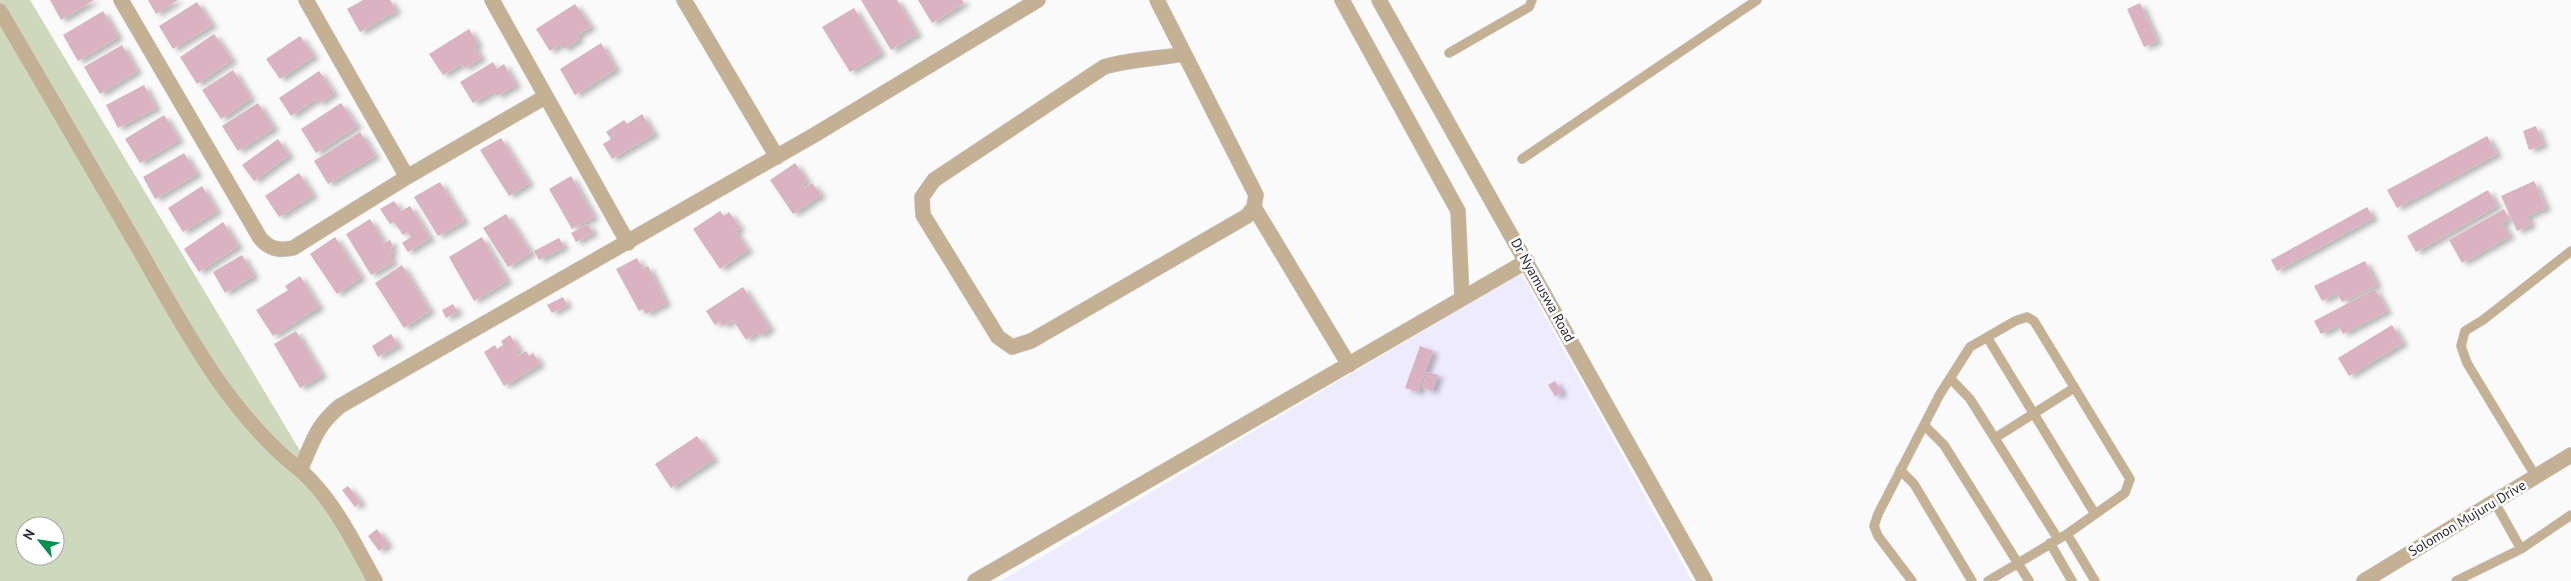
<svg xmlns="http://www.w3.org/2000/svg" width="2571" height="581" viewBox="0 0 2571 581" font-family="'PT Sans',sans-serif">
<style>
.built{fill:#eeebfd}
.green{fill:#cdd8bc;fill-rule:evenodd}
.building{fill:#dab2c1;filter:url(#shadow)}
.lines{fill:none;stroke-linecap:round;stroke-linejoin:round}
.service-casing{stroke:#d5d5d7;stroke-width:10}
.minor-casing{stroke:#d5d5d7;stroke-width:16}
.tertiary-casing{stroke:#d5d5d7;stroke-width:16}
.service{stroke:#c4b092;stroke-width:9}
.minor{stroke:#c4b092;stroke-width:15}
.tertiary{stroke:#c4b092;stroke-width:15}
.labels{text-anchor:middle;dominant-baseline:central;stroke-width:5;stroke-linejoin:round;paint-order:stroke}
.street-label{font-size:14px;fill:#2e2c39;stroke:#fff}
</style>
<defs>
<filter id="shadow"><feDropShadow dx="5.5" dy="3" stdDeviation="2.5" flood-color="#0004"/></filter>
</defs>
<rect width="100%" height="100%" fill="#fafafa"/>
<path class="built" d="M 1521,273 L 1692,581 L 1000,581 L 1028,565 Z"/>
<path class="green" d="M 0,0 L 30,0 L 378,581 L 0,581 ZM 25,526 L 55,526 L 55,556 L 25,556 Z"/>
<path class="building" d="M 50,0 L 94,0 L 61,20 Z
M 148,0 L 178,0 L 156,14 Z
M 363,0 L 390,0 L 396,11 L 360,32 L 347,9 Z
M 861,0 L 897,0 L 917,34 L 891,50 Z
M 918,0 L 962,0 L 964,3 L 932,23 Z
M 197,2 L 212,25 L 173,49 L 159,26 Z
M 2140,3 L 2157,41 L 2144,47 L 2127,9 Z
M 575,4 L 591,27 L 577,35 L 579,39 L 564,49 L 560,44 L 550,51 L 536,29 Z
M 854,8 L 881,53 L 850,72 L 822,27 Z
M 103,11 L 118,37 L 78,61 L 63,35 Z
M 469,29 L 478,44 L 474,46 L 481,58 L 464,68 L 461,64 L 443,75 L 429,54 Z
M 214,34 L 232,60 L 197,84 L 180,57 Z
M 300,36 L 314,56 L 280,79 L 266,59 Z
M 601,43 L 616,69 L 575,95 L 560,69 Z
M 122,45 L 137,71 L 100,94 L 84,67 Z
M 493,62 L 497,69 L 504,64 L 516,85 L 497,96 L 494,91 L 473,103 L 460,82 Z
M 233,70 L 251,98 L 221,119 L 202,90 Z
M 319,71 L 334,93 L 319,103 L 316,99 L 291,116 L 279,98 Z
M 144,85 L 156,108 L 118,128 L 106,105 Z
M 258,103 L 274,128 L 238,151 L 222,126 Z
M 341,103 L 357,126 L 316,153 L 301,129 Z
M 642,114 L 654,134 L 612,159 L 603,144 L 611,139 L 606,132 L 624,120 L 627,124 Z
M 164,115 L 179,140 L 140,163 L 125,139 Z
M 2536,126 L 2543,145 L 2529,150 L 2523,131 Z
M 360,132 L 375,156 L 328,184 L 314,161 Z
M 2487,136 L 2497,154 L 2397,208 L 2387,190 Z
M 501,138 L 529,183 L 509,196 L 480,150 Z
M 278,139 L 289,155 L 254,181 L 242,165 Z
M 184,153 L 197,174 L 155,199 L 143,177 Z
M 795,163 L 807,181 L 802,184 L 805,188 L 812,183 L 821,195 L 793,214 L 770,180 Z
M 299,173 L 313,195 L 279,217 L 265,196 Z
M 571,176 L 594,217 L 572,229 L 549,189 Z
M 2534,181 L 2546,208 L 2527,216 L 2531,225 L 2517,231 L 2501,196 Z
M 440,182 L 464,221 L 438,236 L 414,197 Z
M 202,186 L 217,211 L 183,232 L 168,208 Z
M 2488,190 L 2497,206 L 2416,252 L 2407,236 Z
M 394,201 L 401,211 L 410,206 L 430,238 L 408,252 L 402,243 L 411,237 L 408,232 L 403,235 L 394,222 L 390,224 L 380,209 Z
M 2367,207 L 2373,218 L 2277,271 L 2271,260 Z
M 2504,209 L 2509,219 L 2502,223 L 2510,236 L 2462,263 L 2449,240 Z
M 720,211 L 724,216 L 729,212 L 740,228 L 735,231 L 748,250 L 720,269 L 693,229 Z
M 506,214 L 531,253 L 508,267 L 483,228 Z
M 370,219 L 384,243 L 390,240 L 393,246 L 390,248 L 393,252 L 389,255 L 393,262 L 371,275 L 346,234 Z
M 223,222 L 238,246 L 199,272 L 184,249 Z
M 588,224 L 593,233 L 576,242 L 571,233 Z
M 335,237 L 361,277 L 337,294 L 310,254 Z
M 482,237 L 507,281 L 474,301 L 449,257 Z
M 559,238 L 564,247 L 539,260 L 534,251 Z
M 242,255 L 254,276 L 225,293 L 213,272 Z
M 637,258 L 643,269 L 648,266 L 666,303 L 646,314 L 643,309 L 639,311 L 616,269 Z
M 2365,261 L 2377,285 L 2342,302 L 2337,293 L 2322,301 L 2314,286 Z
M 402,265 L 430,311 L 404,328 L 375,283 Z
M 300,276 L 319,307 L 273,336 L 256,310 L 288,290 L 285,286 Z
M 743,287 L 770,328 L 760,336 L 757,332 L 746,340 L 733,320 L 723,326 L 720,321 L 715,325 L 706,311 Z
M 2375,289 L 2387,311 L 2343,334 L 2338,325 L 2321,334 L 2314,321 Z
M 563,297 L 567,305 L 552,313 L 547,305 Z
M 453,304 L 458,312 L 446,318 L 442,310 Z
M 2392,325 L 2403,343 L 2349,376 L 2338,358 Z
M 296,331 L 322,375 L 300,388 L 274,344 Z
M 391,334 L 398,345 L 378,357 L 372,346 Z
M 510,335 L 519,350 L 515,352 L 518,356 L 526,351 L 529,356 L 533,353 L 540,364 L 504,386 L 484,352 L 495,345 L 497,349 L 503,345 L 501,341 Z
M 1420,346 L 1433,351 L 1418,392 L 1405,388 Z
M 1427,372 L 1438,375 L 1432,391 L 1422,387 Z
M 1555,381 L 1562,393 L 1555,396 L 1548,385 Z
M 697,436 L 714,459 L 671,488 L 655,464 Z
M 348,486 L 361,502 L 355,507 L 342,490 Z
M 377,529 L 388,544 L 379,551 L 368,536 Z"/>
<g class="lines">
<g class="service-casing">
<path id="service" d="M 1449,53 L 1529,7 L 1532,0
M 1522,159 L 1757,0
M 1987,337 L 2095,514
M 1950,378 L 1970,399 L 2058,539
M 1924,425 L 1944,445 L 2029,581
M 1995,438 L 2074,388
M 1900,470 L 1914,484 L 1972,581
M 2536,477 L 2467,363 L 2461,346 L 2465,331 L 2483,320 L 2571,251
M 2067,534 L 2095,581
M 2050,543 L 2072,581
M 2521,549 L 2571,515
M 1912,581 L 1878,536 L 1874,526 L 1878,514 L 1940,394 L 1970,347 L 2015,321 L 2027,317 L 2034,321 L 2130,479 L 2125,493 L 2067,534 L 1988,581
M 2456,581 L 2521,549 L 2494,501"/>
</g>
<g class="minor-casing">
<path id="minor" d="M 121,0 L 260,238 C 269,249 279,251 293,248 L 407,177 L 545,97
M 306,0 L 407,177
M 492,0 L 628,243
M 684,0 L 777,157
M 1157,0 L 1256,195 L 1254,207 L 1247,216 L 1031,341 L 1012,347 L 998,337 L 923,215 L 922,197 L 934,180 L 1104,67 C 1130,59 1157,59 1184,54
M 1342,0 L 1458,211 L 1462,298
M 1379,0 L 1705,581
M 0,11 C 46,89 91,167 137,246 C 182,324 228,414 300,470
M 1254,207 L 1349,365
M 375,581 C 353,542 334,500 300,470 C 313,442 315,427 340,406 L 816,134 L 1038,0
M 975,581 L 1527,261"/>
</g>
<g class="tertiary-casing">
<path id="tertiary" d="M 2364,581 L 2571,455"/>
</g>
<use href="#service" class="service"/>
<use href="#minor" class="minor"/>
<use href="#tertiary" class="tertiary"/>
</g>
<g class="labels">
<g class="street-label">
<text transform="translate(1543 290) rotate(61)">Dr Nyamuswa Road</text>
<text transform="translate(2467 518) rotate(-31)">Solomon Mujuru Drive</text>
</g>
</g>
<g transform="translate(40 541) rotate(300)"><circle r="24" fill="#ffffff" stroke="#ababb0"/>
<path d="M0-4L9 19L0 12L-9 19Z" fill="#05904f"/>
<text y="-8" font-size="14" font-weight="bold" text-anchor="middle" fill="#2e2c39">N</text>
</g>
</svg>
